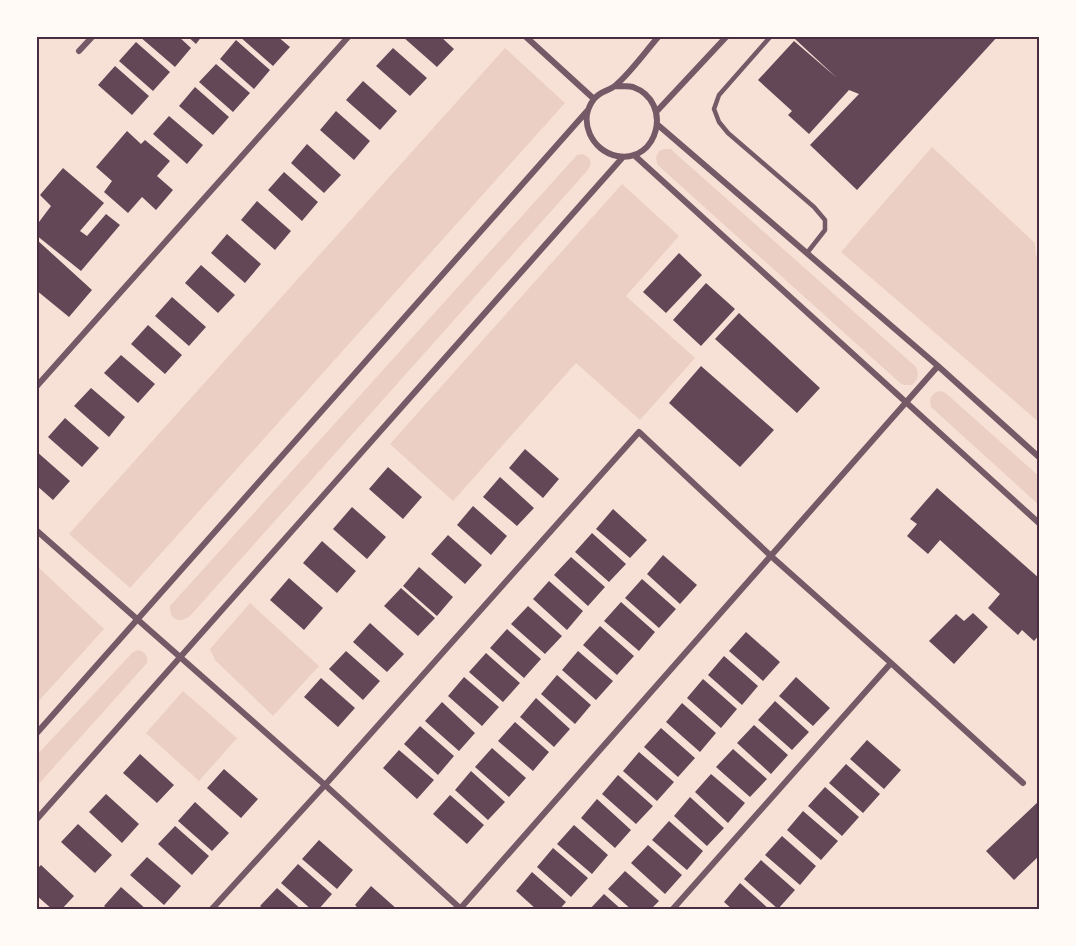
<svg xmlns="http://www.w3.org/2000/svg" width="1076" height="946" viewBox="0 0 1076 946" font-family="Quicksand,sans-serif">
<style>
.green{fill:#ebcfc5}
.building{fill:#644757}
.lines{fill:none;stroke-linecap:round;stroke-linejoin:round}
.service{stroke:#755966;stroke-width:4.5}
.minor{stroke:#755966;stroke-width:6}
.neatline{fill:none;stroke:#4a2c40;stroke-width:2}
</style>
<rect width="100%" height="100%" fill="#f7e1d7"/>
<path class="green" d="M 505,48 L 565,103 L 130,588 L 69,534 Z
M 932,147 L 1035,243 L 1036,256 L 1040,262 L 1040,423 L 841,252 Z
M 664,149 L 671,149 L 675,153 L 915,366 C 920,374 918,379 912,385 L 904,385 L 900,383 L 661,168 L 657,164 L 656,157 L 659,151 Z
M 582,154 C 591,157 593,163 587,171 L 191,615 C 181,624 169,621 170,606 L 577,155 Z
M 622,184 L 679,236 L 626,296 L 695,358 L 640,420 L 576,363 L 453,501 L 390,444 Z
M 938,391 L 944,392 L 949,396 L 1040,477 L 1040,506 L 931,407 C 929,399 931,395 938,391 Z
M 36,565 L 104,629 L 36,704 Z
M 250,603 L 319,666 L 273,716 L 215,660 L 210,649 Z
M 139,650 C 146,653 148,656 147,663 L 36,787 L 36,756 L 133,652 Z
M 183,691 L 237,738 L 199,781 L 146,733 Z"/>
<path class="building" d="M 139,36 L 178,36 L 191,48 L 175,67 Z
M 187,36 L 202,36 L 196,44 Z
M 239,36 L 277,36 L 290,47 L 273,66 Z
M 404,36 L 440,36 L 454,49 L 437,67 L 403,37 Z
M 797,36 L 998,36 L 857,190 L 810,145 L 859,94 L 849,90 L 809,134 L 788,115 L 792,111 L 758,80 L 794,41 L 837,78 L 795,39 Z
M 236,40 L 270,70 L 254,89 L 220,59 Z
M 136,42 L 170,72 L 153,91 L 119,61 Z
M 393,48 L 427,78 L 410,96 L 376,66 Z
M 216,64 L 250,93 L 233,112 L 199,82 Z
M 115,66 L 149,96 L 132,115 L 98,85 Z
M 363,81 L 397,111 L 380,130 L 346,100 Z
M 195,87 L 229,117 L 213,135 L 179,106 Z
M 336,111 L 370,141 L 354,160 L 320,130 Z
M 169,116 L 203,145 L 187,164 L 153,134 Z
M 127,131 L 141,144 L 145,140 L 170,161 L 157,176 L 173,190 L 156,210 L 142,197 L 128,213 L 104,192 L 112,181 L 96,167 Z
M 307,144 L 341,175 L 324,193 L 291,163 Z
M 63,168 L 104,203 L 80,231 L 87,236 L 106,214 L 120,225 L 81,271 L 36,235 L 36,226 L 51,206 L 40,195 Z
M 284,172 L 318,202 L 302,221 L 268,190 Z
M 257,201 L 291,231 L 275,250 L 241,220 Z
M 227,234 L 261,264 L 245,283 L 211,253 Z
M 36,239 L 92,290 L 69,317 L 36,290 Z
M 679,253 L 702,275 L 666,313 L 643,292 Z
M 201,265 L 235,295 L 218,313 L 185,283 Z
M 706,283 L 735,309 L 701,346 L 673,320 Z
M 172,297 L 206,327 L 189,346 L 155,316 Z
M 739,313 L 820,388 L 797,413 L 715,339 Z
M 148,325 L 182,355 L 165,374 L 131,344 Z
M 121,355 L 155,384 L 138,403 L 104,373 Z
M 701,366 L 774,430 L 740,467 L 669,403 Z
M 91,388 L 125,417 L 109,437 L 74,406 Z
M 65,418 L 99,448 L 82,467 L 48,437 Z
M 525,449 L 559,479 L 543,498 L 509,468 Z
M 36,451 L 70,481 L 53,500 L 36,485 Z
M 388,467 L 422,497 L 403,519 L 369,489 Z
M 500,477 L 534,508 L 517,526 L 483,497 Z
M 937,488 L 1040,579 L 1040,634 L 1034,641 L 1022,630 L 1018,635 L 988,608 L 1000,594 L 940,540 L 928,554 L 907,536 L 917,524 L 910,519 Z
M 473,506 L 507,536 L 491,555 L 457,525 Z
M 352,507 L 386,537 L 367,559 L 333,529 Z
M 613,509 L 647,540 L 630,558 L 596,529 Z
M 592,533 L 626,564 L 609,582 L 575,552 Z
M 448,535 L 482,565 L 465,584 L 431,554 Z
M 322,541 L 356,571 L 337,593 L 303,563 Z
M 663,555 L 697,585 L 680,604 L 647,574 Z
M 571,557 L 605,587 L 588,606 L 554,575 Z
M 419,567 L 453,597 L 437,616 L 403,586 Z
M 289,578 L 323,608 L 304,630 L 270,600 Z
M 642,579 L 676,609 L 659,628 L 625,598 Z
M 549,581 L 583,611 L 567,630 L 533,599 Z
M 401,588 L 435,618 L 418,636 L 384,606 Z
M 621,602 L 655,632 L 639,651 L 604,621 Z
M 528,606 L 562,636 L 545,654 L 511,624 Z
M 973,613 L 988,627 L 954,664 L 929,641 L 956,614 L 964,621 Z
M 370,623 L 404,654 L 387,672 L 353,642 Z
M 600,626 L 634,656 L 617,675 L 583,645 Z
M 507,629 L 541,659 L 524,678 L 490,648 Z
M 746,632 L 780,662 L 763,681 L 729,651 Z
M 346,651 L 380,681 L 363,700 L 329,669 Z
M 578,651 L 613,681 L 596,700 L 562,670 Z
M 486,653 L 520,683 L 503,702 L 469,672 Z
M 724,656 L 758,686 L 742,705 L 708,675 Z
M 557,675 L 591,705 L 575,724 L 541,694 Z
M 464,677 L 499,707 L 482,726 L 448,696 Z
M 796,677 L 830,708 L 813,726 L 779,696 Z
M 321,678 L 355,708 L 338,727 L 304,697 Z
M 703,679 L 737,709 L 721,728 L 687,698 Z
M 536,698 L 570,729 L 554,747 L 520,717 Z
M 775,701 L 809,732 L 792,750 L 758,720 Z
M 442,702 L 475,733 L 459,751 L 425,721 Z
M 682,703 L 716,733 L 700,752 L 666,722 Z
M 515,722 L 549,752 L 533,771 L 498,741 Z
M 754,725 L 788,755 L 771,774 L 737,743 Z
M 420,726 L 454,756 L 438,775 L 404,744 Z
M 661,728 L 695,758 L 678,777 L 644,747 Z
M 867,740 L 901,770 L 884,789 L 850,759 Z
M 492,748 L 526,778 L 509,797 L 475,767 Z
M 733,749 L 767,779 L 750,797 L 716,767 Z
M 399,750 L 434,780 L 417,799 L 383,768 Z
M 639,752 L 674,782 L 657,801 L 623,771 Z
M 140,754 L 174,785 L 157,803 L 123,773 Z
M 846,764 L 880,794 L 863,813 L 829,783 Z
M 224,769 L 258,799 L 241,818 L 207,788 Z
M 471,771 L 505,802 L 488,820 L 455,790 Z
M 711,774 L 745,803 L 728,823 L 695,792 Z
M 618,775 L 653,806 L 636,824 L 602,794 Z
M 825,787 L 859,817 L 842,836 L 808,806 Z
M 106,794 L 139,824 L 122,843 L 89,812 Z
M 450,795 L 484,825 L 467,844 L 433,814 Z
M 690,797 L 724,828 L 707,846 L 674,816 Z
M 597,799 L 631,830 L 615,848 L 581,818 Z
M 1040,800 L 1040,855 L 1014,880 L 986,851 Z
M 195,802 L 229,833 L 212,851 L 178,821 Z
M 803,811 L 838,841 L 821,860 L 787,830 Z
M 669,821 L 703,851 L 687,870 L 652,840 Z
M 78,824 L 112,855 L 95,873 L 61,842 Z
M 574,825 L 608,855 L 592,874 L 557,844 Z
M 175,826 L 209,856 L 192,875 L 158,844 Z
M 782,836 L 816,866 L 800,885 L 765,855 Z
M 319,840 L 353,870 L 337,889 L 302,859 Z
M 648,845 L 682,875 L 665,894 L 631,863 Z
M 553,848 L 588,878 L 571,897 L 537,867 Z
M 147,857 L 181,886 L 164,905 L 130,875 Z
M 761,860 L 795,890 L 778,909 L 744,879 Z
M 298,864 L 332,894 L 318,910 L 312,910 L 281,883 Z
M 41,865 L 74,896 L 61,910 L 53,910 L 36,895 L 36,870 Z
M 625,871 L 659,901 L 650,910 L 632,910 L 608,889 Z
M 532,872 L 566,902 L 559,910 L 537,910 L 516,891 Z
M 740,883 L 770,910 L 733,910 L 724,902 Z
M 371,886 L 398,910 L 360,910 L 355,905 Z
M 121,887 L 147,910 L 109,910 L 104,906 Z
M 277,888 L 302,910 L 265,910 L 260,906 Z
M 604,894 L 622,910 L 589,910 Z"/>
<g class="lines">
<path class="service" d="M 771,36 L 719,95 L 714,109 L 719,122 L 728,133 L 814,207 L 825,220 L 825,230 L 807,253"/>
<path class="minor" d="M 525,36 L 594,99
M 79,51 L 93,36
M 615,86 C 621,86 628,86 633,87 C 674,102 658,164 617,156 C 592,151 577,121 594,99 C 600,91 609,91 616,85 C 632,71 645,52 659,36
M 657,111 L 727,36
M 658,125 L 938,366 L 1040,458
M 634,155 L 1040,524
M 36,387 L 349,36
M 36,530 L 325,785 L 462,910
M 891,663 L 1023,783
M 36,734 L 588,110
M 36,820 L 623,157
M 211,910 L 325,785 L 639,432 L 772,557 L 891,663 L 672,910
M 459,910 L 938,366"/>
</g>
<rect width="1076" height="946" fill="none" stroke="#fffaf5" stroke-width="75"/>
<rect x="38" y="38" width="1000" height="870" class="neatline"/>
</svg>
